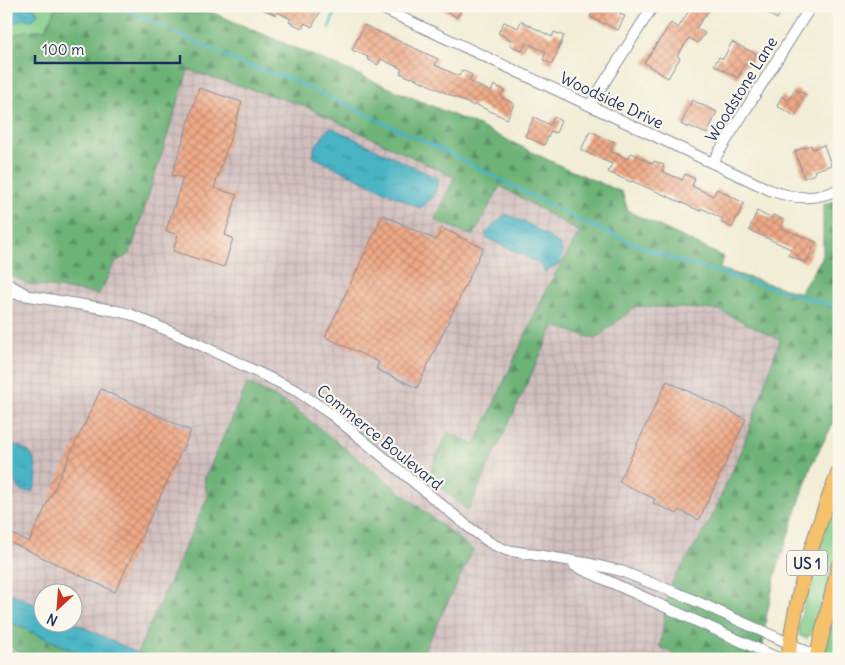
<svg xmlns="http://www.w3.org/2000/svg" width="845" height="665" viewBox="0 0 845 665" font-family="Delius,sans-serif">
<style>
.industrial{fill:url(#industrial-grid)}
.grass{fill:#87cf8b;stroke:#517f74}
.forest{fill:url(#forest-firs);stroke:#44706a}
.water{fill:url(#water-ripples);stroke:#327291}
.lines{fill:none;stroke-linecap:round;stroke-linejoin:round}
.stream{stroke:#48b4c4;stroke-width:3}
.building{fill:url(#building-cross-hatch)}
.minor-casing{stroke:#868e9a;stroke-width:12}
.major-casing{stroke:#868e9a;stroke-width:16}
.minor{stroke:#fff;stroke-width:10}
.major{stroke:#f5c16b;stroke-width:14}
.labels{text-anchor:middle;dominant-baseline:central;stroke-width:4.5;stroke-linejoin:round;paint-order:stroke}
.shield{fill:#fbf7ec;stroke:#5e6b89;stroke-width:1}
.shield-label{font-size:15px;font-weight:bold;fill:#1b2f5e}
.street-label{font-size:16px;fill:#1b2f5e;stroke:#fbf7ec}
</style>
<defs>
<pattern id="industrial-grid" width="8" height="8" patternUnits="userSpaceOnUse" patternTransform="scale(1.25)"><rect width="8" height="8" fill="#d1bfbe"/><path d="M0 4h8M4 0v8" fill="none" stroke="#b3a4a6"/></pattern>
<pattern id="forest-firs" width="22" height="20" patternUnits="userSpaceOnUse" patternTransform="scale(1.25)"><rect width="22" height="20" fill="#6db277"/><path d="M5 1l3.5 6h-7zM16 11l3.5 6h-7z" fill="#599165"/></pattern>
<pattern id="water-ripples" width="26" height="14" patternUnits="userSpaceOnUse" patternTransform="scale(1.25)"><rect width="26" height="14" fill="#48b4c4"/><path d="M2 4q2-2 4 0t4 0M15 11q2-2 4 0t4 0" fill="none" stroke="#3b93a2"/></pattern>
<pattern id="building-cross-hatch" width="8" height="8" patternUnits="userSpaceOnUse" patternTransform="scale(1.25)"><rect width="8" height="8" fill="#f0a986"/><path d="M0 0l8 8M0 8l8-8" fill="none" stroke="#c28a71"/></pattern>
</defs>
<rect width="100%" height="100%" fill="#fbf7ec"/>
<filter id="ink" filterUnits="userSpaceOnUse"><feTurbulence type="fractalNoise" baseFrequency=".02" numOctaves="2"/><feDisplacementMap in="SourceGraphic" scale="10" xChannelSelector="R" yChannelSelector="G"/><feConvolveMatrix kernelMatrix="1 2 1 2 8 2 1 2 1" color-interpolation-filters="sRGB"/></filter>
<filter id="wash" filterUnits="userSpaceOnUse"><feTurbulence type="fractalNoise" baseFrequency=".0096" numOctaves="4" result="noise"/><feDisplacementMap in="SourceGraphic" scale="20" xChannelSelector="R" yChannelSelector="G"/><feGaussianBlur stdDeviation="1.12" result="paint"/><feColorMatrix in="noise" values="0 0 0 0 0 0 0 0 0 0 0 0 0 0 0 0 0 1.4 0 .05"/><feComposite in="paint" operator="in"/></filter>
<g filter="url(#wash)">
<rect width="100%" height="100%" fill="#f2edd6"/>
<path class="industrial" d="M 188,70 L 302,105 L 454,177 L 436,220 L 472,236 L 499,186 L 580,232 L 548,286 L 475,446 L 448,432 L 427,477 L 468,509 L 554,326 L 595,339 L 636,306 L 719,310 L 780,340 L 741,452 L 708,525 L 669,587 L 660,647 L 683,659 L 420,659 L 473,550 L 204,480 L 208,497 L 137,653 L 73,622 L 72,592 L 42,592 L 42,608 L 6,591 L 6,273 L 29,284 L 99,293 L 115,262 L 130,254 Z"/>
<path class="grass" d="M 6,6 L 57,6 L 45,30 C 30,30 18,30 6,41 Z
M 839,490 L 839,541 L 824,598 L 810,635 L 807,638 L 800,636 C 797,625 803,609 806,598 C 816,562 825,526 839,490 Z
M 839,590 L 839,659 L 824,659 Z"/>
<path class="forest" d="M 57,6 L 197,6 L 479,126 L 565,168 L 622,192 L 628,211 L 724,257 L 720,269 L 800,293 L 823,256 L 823,205 L 839,199 L 839,412 L 812,464 L 776,572 L 767,613 L 761,659 L 683,659 L 660,647 L 669,587 L 708,525 L 741,452 L 780,340 L 719,310 L 636,306 L 595,339 L 554,326 L 468,510 L 427,477 L 448,432 L 475,445 L 548,286 L 580,232 L 500,186 L 473,236 L 435,220 L 454,177 L 302,105 L 188,70 L 130,254 L 115,262 L 99,294 L 29,284 L 6,273 L 6,80 L 13,65 L 9,54 L 6,50 L 6,41 C 18,30 30,30 45,30 Z
M 248,383 L 290,405 L 473,550 L 420,659 L 150,659 L 137,653 L 208,497 L 204,480 Z
M 6,620 L 91,659 L 34,659 L 6,646 Z"/>
<path class="water" d="M 6,6 L 30,6 L 36,9 L 38,14 L 33,20 L 22,19 L 6,27 Z
M 330,127 L 439,179 L 433,198 L 420,208 L 313,157 L 314,148 Z
M 505,214 L 527,223 L 559,244 C 564,249 562,258 559,264 L 549,269 L 545,273 L 541,264 L 487,238 L 486,233 Z
M 13,445 C 19,446 24,448 29,452 C 37,460 40,483 32,492 L 21,491 L 15,482 L 6,480 L 6,446 Z
M 6,591 L 42,608 L 42,622 L 73,622 L 150,659 L 91,659 L 6,620 Z"/>
<g class="lines">
<path class="stream" d="M 119,6 L 245,65 L 288,78 L 447,152 L 579,220 L 637,245 L 676,260 L 839,307
M 329,27 L 338,6"/>
</g>
<g id="blocks">
<path class="building" d="M 255,6 L 323,6 L 312,27 L 305,23 L 302,28 L 289,22 L 291,19 L 277,12 L 276,15 Z
M 434,6 L 463,6 L 457,17 Z
M 595,6 L 618,6 L 622,8 L 620,14 L 625,16 L 618,30 L 590,17 Z
M 692,6 L 712,6 L 696,28 L 705,33 L 698,43 L 689,38 L 677,56 L 680,58 L 668,78 L 644,63 L 671,23 L 678,28 Z
M 756,6 L 784,6 L 777,19 Z
M 521,21 L 552,37 L 554,32 L 564,36 L 552,64 L 543,60 L 546,52 L 526,43 L 522,51 L 510,45 L 512,40 L 498,33 L 504,22 L 518,28 Z
M 364,25 L 438,59 L 435,65 L 459,76 L 462,70 L 472,75 L 469,81 L 491,92 L 494,85 L 504,90 L 501,97 L 514,104 L 507,119 L 475,104 L 474,106 L 412,77 L 411,78 L 400,73 L 402,69 L 381,59 L 378,65 L 367,59 L 368,57 L 352,50 Z
M 732,42 L 756,54 L 750,66 L 745,64 L 738,78 L 714,65 L 719,57 L 723,59 Z
M 199,88 L 242,102 L 214,188 L 237,195 L 225,235 L 233,238 L 224,267 L 173,251 L 178,235 L 166,231 L 183,178 L 172,175 Z
M 795,89 L 806,95 L 795,116 L 777,106 L 782,96 L 789,100 Z
M 692,100 L 717,112 L 707,134 L 689,126 L 688,128 L 681,124 Z
M 534,117 L 550,125 L 554,117 L 561,121 L 556,133 L 551,131 L 544,145 L 525,136 Z
M 590,131 L 614,142 L 610,151 L 628,159 L 631,153 L 653,164 L 654,161 L 664,165 L 662,171 L 682,180 L 685,174 L 695,179 L 692,186 L 713,196 L 717,189 L 744,203 L 732,228 L 721,222 L 723,219 L 701,208 L 700,211 L 667,196 L 632,181 L 631,182 L 608,172 L 612,164 L 581,150 Z
M 811,145 L 812,149 L 824,145 L 831,165 L 814,171 L 815,174 L 804,178 L 795,151 Z
M 757,211 L 772,219 L 774,215 L 784,220 L 781,228 L 816,242 L 806,263 L 788,255 L 791,249 L 749,230 Z
M 383,215 L 436,240 L 442,228 L 483,248 L 417,388 L 376,369 L 379,362 L 325,337 Z
M 667,381 L 746,419 L 699,520 L 679,510 L 677,514 L 653,503 L 655,499 L 619,482 Z
M 101,389 L 191,431 L 115,592 L 6,540 L 6,531 L 29,542 Z"/>
</g>
</g>
<g filter="url(#ink)">
<use href="#blocks" fill-opacity="0" stroke="#868e9a" stroke-width="1"/>
<g class="lines">
<g class="minor-casing">
<path id="minor" d="M 377,6 L 770,190 C 793,199 816,201 839,189
M 590,105 L 653,6
M 712,163 L 811,6
M 6,283 L 24,293
M 6,292 L 107,309 L 130,314 L 194,342 L 297,391 L 331,414 L 471,529 L 492,544 L 506,550 L 591,564 L 621,571 L 689,598 L 817,656
M 575,566 L 780,659"/>
</g>
<g class="major-casing">
<path id="major" d="M 6,655 L 13,659
M 788,659 C 795,595 815,531 839,471
M 816,659 L 839,565"/>
</g>
<use href="#minor" class="minor"/>
<use href="#major" class="major"/>
</g>
</g>
<g class="labels">
<rect class="shield" x="787" y="550.5" width="40" height="25" rx="4"/>
<g class="shield-label">
<text x="807" y="563">US 1</text>
</g>
<g class="street-label">
<text transform="translate(741 89) rotate(-58)">Woodstone Lane</text>
<text transform="translate(612 100) rotate(25)">Woodside Drive</text>
<text transform="translate(380 437) rotate(39)">Commerce Boulevard</text>
</g>
</g>
<rect width="845" height="665" fill="none" stroke="#fbf7ec" stroke-width="25"/>
<g transform="translate(58 608) rotate(206)"><circle r="24" fill="#fbf7ec" stroke="#a1a7b3"/>
<path d="M0-4L9 19L0 12L-9 19Z" fill="#c8321e"/>
<text y="-8" font-size="14" font-weight="bold" text-anchor="middle" fill="#1b2f5e">N</text>
</g>
<path d="M35 55v8h145v-8" fill="none" stroke="#1b2f5e" stroke-width="2.5"/>
<text x="42" y="55" font-size="15" fill="#1b2f5e" stroke="#fbf7ec" stroke-width="4" paint-order="stroke">100 m</text>
</svg>
